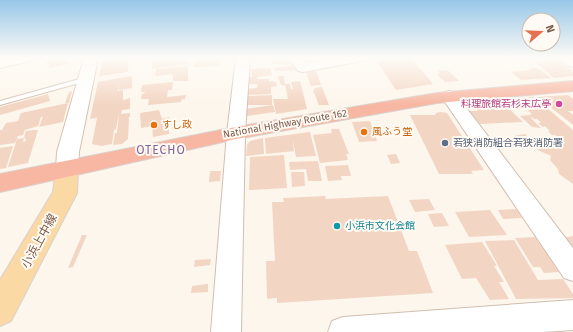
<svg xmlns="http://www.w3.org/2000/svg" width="573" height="332" viewBox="0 0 573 332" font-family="'Fira Sans','Noto Sans JP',sans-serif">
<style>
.building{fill:#f3d5c3}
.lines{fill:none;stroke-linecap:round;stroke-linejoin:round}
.lane-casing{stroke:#d1beb0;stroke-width:2}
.street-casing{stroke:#d1beb0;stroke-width:2}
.secondary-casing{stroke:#d6c0b0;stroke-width:2}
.primary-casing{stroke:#dad1cd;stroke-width:2}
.highway-casing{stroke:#dad1cd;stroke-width:2}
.lane{fill:#fff;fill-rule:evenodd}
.street{fill:#fff;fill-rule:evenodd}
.secondary{fill:#fff;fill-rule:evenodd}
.primary{fill:#fbd9a5;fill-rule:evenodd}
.highway{fill:#f7b7a3;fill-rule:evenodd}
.hotel-dot{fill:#d1479c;stroke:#fffaf3;stroke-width:1.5}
.food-dot{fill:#e8710a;stroke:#fffaf3;stroke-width:1.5}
.service-dot{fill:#5c6f8a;stroke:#fffaf3;stroke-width:1.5}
.culture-dot{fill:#0f9aa8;stroke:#fffaf3;stroke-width:1.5}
.labels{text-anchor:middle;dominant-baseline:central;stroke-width:4;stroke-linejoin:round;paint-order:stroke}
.hotel-label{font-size:10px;fill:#b23c85;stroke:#fffaf3;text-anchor:end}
.street-label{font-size:10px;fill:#7a5c4d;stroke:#fffaf3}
.food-label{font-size:10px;fill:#c56008;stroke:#fffaf3;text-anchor:start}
.service-label{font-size:10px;fill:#4e5e75;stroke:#fffaf3;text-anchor:start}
.culture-label{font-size:10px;fill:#0d838f;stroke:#fffaf3;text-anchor:start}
.quarter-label{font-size:12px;letter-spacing:1px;fill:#846695;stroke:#fffaf3}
.near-street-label{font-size:12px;fill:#7a5c4d;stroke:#fffaf3}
</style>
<rect width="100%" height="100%" fill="#fdf6ec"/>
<path class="building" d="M 67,58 L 69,58 L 69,64 L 49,68 L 49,64 L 47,64 L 47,61 Z
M 116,58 L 129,58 L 128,72 L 99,76 L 103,60 Z
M 152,58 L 187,58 L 188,64 L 152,69 Z
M 210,58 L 232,58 L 232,60 L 220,60 L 219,66 L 193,67 L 195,60 Z
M 271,58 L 289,58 L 293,64 L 272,64 Z
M 411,58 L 433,84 L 396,90 L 375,59 Z
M 558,60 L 573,72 L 573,76 L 554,78 L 534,61 Z
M 295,65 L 298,70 L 275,71 L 274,68 Z
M 188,66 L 188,81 L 173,81 L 173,74 L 155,76 L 156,69 Z
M 270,68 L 272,75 L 257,77 L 257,79 L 269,79 L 269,81 L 276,82 L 277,86 L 271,87 L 271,94 L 246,95 L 247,89 L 257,88 L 258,84 L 246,84 L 247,77 L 252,77 L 251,69 Z
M 529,68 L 537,68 L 551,78 L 521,80 L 511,72 L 531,70 Z
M 447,70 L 451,73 L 459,81 L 445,82 L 437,74 L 440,73 L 438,71 Z
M 316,71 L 321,85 L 311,86 L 306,72 Z
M 130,76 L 132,77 L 132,88 L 119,90 L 119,84 L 118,91 L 123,90 L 123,100 L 130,98 L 130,109 L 122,110 L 121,114 L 130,113 L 130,117 L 128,117 L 129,118 L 128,139 L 122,144 L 113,145 L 115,133 L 117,133 L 118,124 L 119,114 L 116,129 L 114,130 L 112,144 L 101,146 L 92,144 L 97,118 L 90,119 L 98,82 Z
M 278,76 L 284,76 L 285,85 L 281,85 Z
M 300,81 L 307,109 L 276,114 L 273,99 L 288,99 L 285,84 L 290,84 L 291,89 L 293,89 L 291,82 Z
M 173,82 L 172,90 L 168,90 L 167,97 L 186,95 L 185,99 L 181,100 L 181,102 L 148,105 L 149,99 L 141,99 L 142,94 L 146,92 L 141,92 L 142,85 Z
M 322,87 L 329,105 L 319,105 L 313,90 L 315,90 L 314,88 Z
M 72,91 L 69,103 L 65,103 L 69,92 Z
M 48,94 L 50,101 L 0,115 L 0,107 Z
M 272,95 L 272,105 L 246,105 L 247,96 Z
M 568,95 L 573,99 L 573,111 L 568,111 L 573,115 L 573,125 L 538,97 Z
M 534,97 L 545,106 L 521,108 L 511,99 Z
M 502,102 L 523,122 L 480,124 L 469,111 L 478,111 L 472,104 Z
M 68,103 L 63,122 L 39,127 L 43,116 L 49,115 L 41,117 L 38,126 L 25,130 L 23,135 L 18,136 L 15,143 L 0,145 L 0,130 L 2,130 L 6,123 L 18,121 L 21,113 Z
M 273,105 L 275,112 L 247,116 L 245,109 Z
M 548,109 L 573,130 L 573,184 L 559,174 L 558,169 L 550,160 L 551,156 L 529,146 L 518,147 L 515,142 L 535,142 L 556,148 L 558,137 L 555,135 L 552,135 L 548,131 L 550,131 L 545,126 L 543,127 L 538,123 L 541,123 L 537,119 L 534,119 L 529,115 L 532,114 L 527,110 Z
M 159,110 L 162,119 L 169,117 L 170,123 L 168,123 L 169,134 L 153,137 L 152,126 L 141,128 L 140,113 Z
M 440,112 L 447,113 L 484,170 L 471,171 L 473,174 L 439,174 L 410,115 L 435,115 L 436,113 Z
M 529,115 L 532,118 L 531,118 L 541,128 L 532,127 L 520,116 Z
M 370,121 L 377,141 L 359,142 L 352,122 Z
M 331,129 L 339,129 L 349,154 L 346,154 L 348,160 L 320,163 L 313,135 L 332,133 Z
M 33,130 L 38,130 L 28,163 L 8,167 L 17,139 L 24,138 L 23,142 L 26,141 L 26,139 L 24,139 L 25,137 L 24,137 L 26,131 Z
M 310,132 L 316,156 L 296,157 L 293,140 L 294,151 L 266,154 L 265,138 Z
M 525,134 L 529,138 L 517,139 L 514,136 Z
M 263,138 L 264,154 L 246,156 L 247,145 L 250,141 Z
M 13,146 L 6,168 L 0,169 L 0,148 Z
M 396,154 L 400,163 L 391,164 L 387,155 Z
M 284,155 L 287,188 L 249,190 L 250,157 Z
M 318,161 L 322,181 L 308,181 L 306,169 L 290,170 L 289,162 Z
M 348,165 L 351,176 L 341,176 L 342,180 L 328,181 L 325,166 Z
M 210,171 L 221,171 L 220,181 L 209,182 Z
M 291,172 L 304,172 L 305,186 L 292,187 Z
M 325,196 L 326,199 L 388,196 L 409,251 L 417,251 L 433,293 L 277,303 L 277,298 L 267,299 L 266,261 L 275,261 L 272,202 L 284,202 L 283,198 Z
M 429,199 L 435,210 L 415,212 L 409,200 Z
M 516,209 L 522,218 L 503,219 L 498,210 Z
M 490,210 L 507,235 L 469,237 L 455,212 Z
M 442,213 L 449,226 L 434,227 L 428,214 Z
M 82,235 L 87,235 L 73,267 L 68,268 Z
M 573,236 L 573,246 L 566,247 L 560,238 Z
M 535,237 L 559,272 L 544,273 L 540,267 L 533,267 L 515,238 Z
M 514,240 L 538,280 L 563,279 L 573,294 L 573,298 L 516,299 L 485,241 Z
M 482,242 L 497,266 L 494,266 L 504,282 L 499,282 L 509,299 L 490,300 L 476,278 L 462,279 L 445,245 Z
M 211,259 L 210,265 L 194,267 L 195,260 Z
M 208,284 L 208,292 L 191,293 L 192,286 Z"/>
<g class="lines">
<g class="lane-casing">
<path id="lane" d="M 83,78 L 89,78 L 90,80 L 0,105 L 0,101 Z"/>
</g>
<g class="street-casing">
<path id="street" d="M 236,58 L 250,58 L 245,133 L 241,332 L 211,332 L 227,133 Z
M 289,58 L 302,58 L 306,63 L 333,58 L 363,58 L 362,61 L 357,62 L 303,72 L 298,71 Z
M 560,58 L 573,58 L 573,67 L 568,66 Z
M 449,91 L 455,93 L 573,248 L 573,281 L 564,278 L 441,96 L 443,93 Z
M 573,300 L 573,330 L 543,332 L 328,332 L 332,321 L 343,317 Z"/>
</g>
<g class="secondary-casing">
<path id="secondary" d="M 5,58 L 32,58 L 30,61 L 0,68 L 0,60 Z
M 84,58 L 98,58 L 79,152 L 78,169 L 75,175 L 67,177 L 59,175 L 56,169 L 57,152 Z"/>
</g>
<g class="primary-casing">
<path id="primary" d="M 67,161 L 75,163 L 78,169 L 77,193 L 11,321 L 0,326 L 0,280 L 53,192 L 56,169 L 59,163 Z"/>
</g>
<g class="highway-casing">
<path id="highway" d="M 573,81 L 573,91 L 437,103 L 236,139 L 0,192 L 0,174 L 236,127 L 437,93 Z"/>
</g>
<use href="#lane" class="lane"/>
<use href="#street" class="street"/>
<use href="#secondary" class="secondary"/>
<use href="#primary" class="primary"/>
<use href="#highway" class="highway"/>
</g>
<linearGradient id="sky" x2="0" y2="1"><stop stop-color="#97c7e8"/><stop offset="0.55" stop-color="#fefbf6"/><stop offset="1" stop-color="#fefbf6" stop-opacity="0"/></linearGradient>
<rect width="573" height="105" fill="url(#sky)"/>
<circle class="hotel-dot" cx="559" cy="104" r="4"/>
<g class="food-dot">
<circle cx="154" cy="125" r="4"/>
<circle cx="364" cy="132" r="4"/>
</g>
<circle class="service-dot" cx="445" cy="143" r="4"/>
<circle class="culture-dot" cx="337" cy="226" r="4"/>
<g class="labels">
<g class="hotel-label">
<text x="551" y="104">料理旅館若杉末広亭</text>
</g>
<g class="street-label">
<text transform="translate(285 124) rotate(-10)">National Highway Route 162</text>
</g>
<g class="food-label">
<text x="162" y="125">すし政</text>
<text x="372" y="132">風ふう堂</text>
</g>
<g class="service-label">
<text x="453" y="143">若狭消防組合若狭消防署</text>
</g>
<g class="culture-label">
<text x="345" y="226">小浜市文化会館</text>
</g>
<g class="quarter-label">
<text x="161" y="150">OTECHO</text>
</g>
<g class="near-street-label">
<text transform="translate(39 241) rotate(-61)">小浜上中線</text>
</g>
</g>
<g transform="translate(541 32) rotate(71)"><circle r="19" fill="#fffaf3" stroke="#cabbb1"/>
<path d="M0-3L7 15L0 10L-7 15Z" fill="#e76f51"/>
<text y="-6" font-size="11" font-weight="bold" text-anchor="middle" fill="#7a5c4d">N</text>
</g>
</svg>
